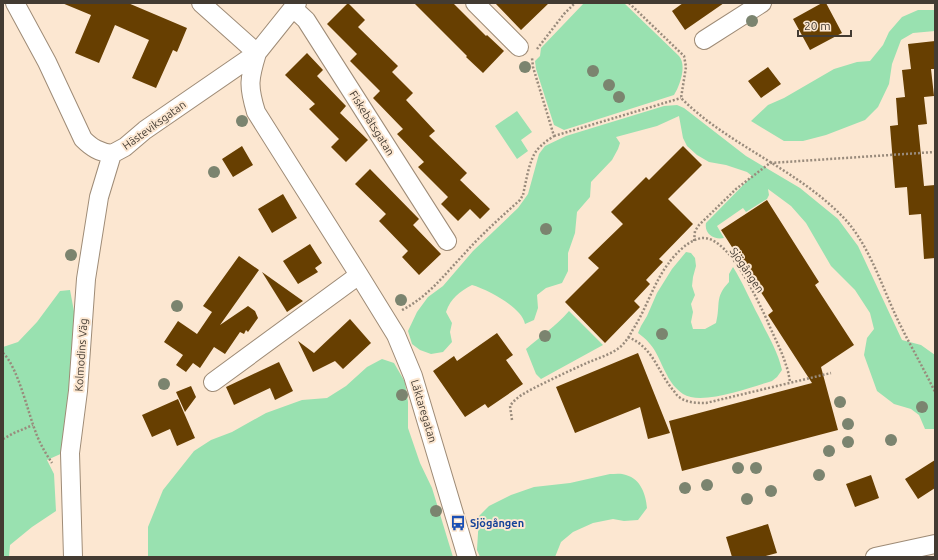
<svg xmlns="http://www.w3.org/2000/svg" width="938" height="560" viewBox="0 0 938 560" font-family="Ubuntu,sans-serif">
<style>
.green{fill:#99e1b0}
.building{fill:#673f01}
.lines{fill:none;stroke-linecap:round;stroke-linejoin:round}
.minor-casing{stroke:#9e8b76;stroke-width:20}
.path{stroke:#998b7c;stroke-width:2.5;stroke-dasharray:2 2;stroke-linecap:butt}
.minor{stroke:#fff;stroke-width:18}
.tree{fill:#7b846f}
.labels{text-anchor:middle;dominant-baseline:central;stroke-width:4;stroke-linejoin:round;paint-order:stroke}
.street-label{font-size:11px;fill:#433b32;stroke:#fce7d1}
.transit-label{font-size:11px;font-weight:bold;fill:#164399;stroke:#fce7d1;text-anchor:start}
</style>
<rect width="100%" height="100%" fill="#fce7d1"/>
<path class="green" d="M 584,3 L 624,3 L 679,56 C 687,65 680,86 674,95 L 564,130 L 554,125 L 536,69 L 535,61 L 540,56 L 541,48 Z
M 918,10 L 935,10 L 935,31 L 913,33 L 901,40 L 892,64 L 889,84 L 878,107 L 865,120 L 826,135 L 803,141 L 784,141 L 751,121 L 768,105 L 784,98 L 834,69 L 857,62 L 870,61 L 883,45 L 889,32 L 902,17 Z
M 677,105 L 684,108 L 746,156 L 800,188 L 838,219 L 858,246 L 902,340 L 921,345 L 935,355 L 935,429 L 925,429 L 919,415 L 911,409 L 894,404 L 877,391 L 864,355 L 867,338 L 874,329 L 870,313 L 855,290 L 831,266 L 806,223 L 791,206 L 768,189 L 769,195 L 767,199 L 746,212 L 743,208 L 717,226 L 724,238 C 714,240 704,234 706,223 L 752,176 L 747,172 L 726,165 L 709,162 L 697,155 L 687,146 L 683,138 L 679,116 L 657,126 L 616,137 L 620,143 L 618,149 L 612,160 L 591,182 L 590,197 L 577,212 L 575,233 L 568,253 L 568,271 L 562,283 L 546,288 L 537,295 L 538,308 L 534,320 L 525,324 C 524,320 522,316 519,313 C 510,302 486,289 472,285 C 459,292 451,298 446,312 L 452,323 L 450,332 L 452,342 L 443,352 L 431,354 L 420,350 L 412,344 L 408,331 L 417,312 L 428,297 L 443,286 L 473,251 L 518,208 L 528,194 L 539,154 L 545,146 L 566,136 L 664,106 Z
M 517,111 L 532,132 L 521,140 L 528,151 L 517,159 L 495,126 Z
M 686,252 L 691,253 L 695,258 L 696,266 L 693,277 L 692,286 L 695,295 L 691,304 L 693,312 L 691,322 L 693,329 L 705,329 L 716,323 C 721,304 714,298 729,282 L 729,274 L 733,267 C 743,283 750,300 759,317 C 767,334 778,351 782,370 L 777,377 L 772,381 C 751,387 702,406 683,394 C 677,390 670,382 667,375 C 657,356 656,346 638,333 L 641,326 L 647,316 L 657,293 L 672,269 Z
M 70,290 L 76,322 L 65,452 L 47,460 L 54,474 L 56,511 L 32,527 L 10,545 L 9,557 L 3,557 L 3,347 L 18,342 L 37,322 L 60,291 Z
M 569,311 L 603,345 L 541,379 L 536,374 L 526,349 C 541,336 556,326 569,311 Z
M 382,359 L 394,363 L 405,382 L 408,402 L 408,428 L 420,463 L 432,488 L 453,557 L 148,557 L 148,527 L 163,490 L 194,451 L 211,440 L 232,432 L 266,413 L 302,400 L 327,398 L 346,386 L 367,367 Z
M 610,474 C 615,474 621,473 626,475 C 641,479 646,495 647,508 L 638,520 L 624,521 L 613,519 L 593,523 L 573,532 L 561,542 L 555,557 L 480,557 L 477,550 L 479,516 L 489,506 L 511,495 L 534,487 L 570,483 Z"/>
<path class="building" d="M 62,3 L 128,3 L 187,28 L 177,52 L 173,50 L 156,88 L 132,78 L 149,40 L 115,25 L 99,63 L 75,53 L 91,15 Z
M 348,3 L 365,20 L 358,27 L 398,66 L 392,72 L 413,93 L 406,100 L 435,131 L 429,136 L 467,173 L 460,180 L 490,209 L 480,219 L 470,209 L 458,221 L 441,204 L 448,197 L 418,167 L 424,162 L 397,134 L 403,129 L 373,98 L 380,91 L 350,61 L 357,54 L 327,24 Z
M 414,3 L 453,3 L 486,36 L 487,35 L 504,51 L 483,73 L 466,57 L 467,56 Z
M 495,3 L 549,3 L 521,30 Z
M 683,3 L 724,3 L 685,30 L 672,11 Z
M 822,3 L 826,3 L 842,33 L 810,50 L 793,19 Z
M 935,41 L 935,69 L 931,69 L 934,96 L 924,97 L 927,124 L 918,125 L 924,186 L 935,185 L 935,258 L 924,259 L 921,214 L 909,215 L 907,187 L 895,188 L 890,126 L 898,125 L 896,98 L 905,97 L 902,70 L 911,69 L 908,44 Z
M 307,53 L 323,70 L 317,76 L 346,106 L 340,113 L 368,140 L 346,162 L 331,147 L 339,139 L 309,109 L 315,104 L 285,75 Z
M 768,67 L 781,84 L 761,98 L 748,81 Z
M 242,146 L 253,165 L 233,177 L 222,159 Z
M 683,146 L 702,165 L 668,199 L 693,224 L 659,259 L 663,262 L 646,280 L 650,284 L 634,301 L 640,307 L 605,343 L 565,302 L 599,268 L 588,258 L 623,224 L 611,212 L 646,177 L 649,180 Z
M 370,169 L 419,219 L 413,225 L 441,254 L 419,275 L 402,257 L 408,251 L 379,221 L 386,214 L 355,184 Z
M 283,194 L 297,218 L 272,233 L 258,209 Z
M 767,200 L 819,282 L 815,285 L 854,345 L 821,367 L 838,430 L 682,471 L 669,421 L 812,383 L 768,315 L 773,311 L 721,230 Z
M 310,244 L 322,263 L 315,268 L 318,272 L 298,284 L 283,261 Z
M 239,256 L 259,270 L 220,325 L 248,306 L 255,311 L 258,318 L 248,332 L 246,330 L 244,334 L 240,332 L 225,354 L 214,347 L 200,368 L 193,363 L 186,372 L 176,365 L 183,355 L 164,342 L 178,321 L 197,334 L 212,312 L 203,306 Z
M 262,272 L 303,301 L 287,312 Z
M 350,319 L 371,343 L 343,369 L 335,361 L 313,372 L 298,341 L 314,353 Z
M 497,333 L 513,355 L 506,360 L 523,384 L 488,408 L 485,404 L 465,417 L 433,371 L 454,356 L 457,361 Z
M 638,353 L 670,433 L 648,439 L 640,407 L 575,433 L 556,387 Z
M 279,362 L 293,391 L 275,400 L 270,388 L 234,405 L 226,387 Z
M 191,386 L 196,397 L 185,412 L 176,392 Z
M 178,399 L 195,438 L 177,446 L 170,429 L 152,437 L 142,415 Z
M 935,460 L 935,488 L 918,499 L 905,479 Z
M 871,475 L 879,498 L 855,507 L 846,484 Z
M 768,524 L 777,553 L 762,557 L 732,557 L 726,537 Z"/>
<g class="lines">
<g class="minor-casing">
<path id="minor" d="M 15,3 L 47,62 L 83,139 C 92,148 99,152 112,154 L 125,147 L 145,130 L 257,53 L 297,3
M 201,3 L 257,53
M 475,3 L 519,47
M 293,8 L 306,20 L 447,241
M 704,40 L 762,3
M 257,53 C 249,79 248,86 256,112 L 359,275 L 396,335 L 413,376 L 467,557
M 213,382 L 359,275
M 73,557 L 70,453 L 78,391 L 86,279 L 99,197 L 112,154
M 875,557 L 935,544"/>
</g>
<path class="path" d="M 629,3 L 684,56 L 686,67 L 681,98 C 728,145 795,168 842,216 C 867,241 880,281 895,314 C 907,340 922,365 935,392
M 537,49 L 564,14 L 575,3
M 554,136 L 681,98
M 694,241 L 695,231 L 699,225 L 736,189 L 770,163 L 935,152
M 402,310 C 428,297 445,274 465,253 C 482,234 501,217 520,200 L 523,195 C 526,182 529,160 537,150 C 542,144 548,140 554,136 L 533,67 L 532,58
M 628,337 C 654,348 657,371 673,390 C 675,392 677,396 679,397 C 687,403 697,403 706,403 L 831,373
M 3,353 C 18,367 28,413 36,433 C 40,444 46,454 52,463
M 512,420 L 510,406 C 516,397 525,393 534,388 C 552,379 571,370 589,362 C 599,358 611,354 619,348 C 625,343 629,337 632,331 C 646,310 653,284 668,264 C 675,254 690,238 704,238 C 730,239 757,299 767,320 C 773,335 781,349 786,365 C 788,370 789,376 790,382
M 3,439 L 14,433 L 33,425"/>
<use href="#minor" class="minor"/>
</g>
<g class="tree">
<circle cx="752" cy="21" r="6"/>
<circle cx="525" cy="67" r="6"/>
<circle cx="593" cy="71" r="6"/>
<circle cx="609" cy="85" r="6"/>
<circle cx="619" cy="97" r="6"/>
<circle cx="242" cy="121" r="6"/>
<circle cx="214" cy="172" r="6"/>
<circle cx="546" cy="229" r="6"/>
<circle cx="71" cy="255" r="6"/>
<circle cx="401" cy="300" r="6"/>
<circle cx="177" cy="306" r="6"/>
<circle cx="662" cy="334" r="6"/>
<circle cx="545" cy="336" r="6"/>
<circle cx="164" cy="384" r="6"/>
<circle cx="402" cy="395" r="6"/>
<circle cx="840" cy="402" r="6"/>
<circle cx="922" cy="407" r="6"/>
<circle cx="848" cy="424" r="6"/>
<circle cx="891" cy="440" r="6"/>
<circle cx="848" cy="442" r="6"/>
<circle cx="829" cy="451" r="6"/>
<circle cx="738" cy="468" r="6"/>
<circle cx="756" cy="468" r="6"/>
<circle cx="819" cy="475" r="6"/>
<circle cx="707" cy="485" r="6"/>
<circle cx="685" cy="488" r="6"/>
<circle cx="771" cy="491" r="6"/>
<circle cx="747" cy="499" r="6"/>
<circle cx="436" cy="511" r="6"/>
</g>
<defs>
<g id="bus-bare" transform="scale(1.2)"><path d="M-5-6H5V4H4V6H2V4H-2V6H-4V4H-5ZM-3.5-4V0h7V-4ZM-3.5 1.2v1.5H-2V1.2ZM2 1.2v1.5H3.5V1.2Z" fill="#1a4fb4" stroke="#fce7d1" stroke-width="2.5" paint-order="stroke"/></g>
</defs>
<g fill-rule="evenodd">
<use href="#bus-bare" x="458" y="523"/>
</g>
<g class="labels">
<g class="street-label">
<text transform="translate(372 123) rotate(58)">Fiskebåtsgatan</text>
<text transform="translate(154 125) rotate(-36)">Hästeviksgatan</text>
<text transform="translate(747 270) rotate(56)">Sjögången</text>
<text transform="translate(81 355) rotate(-86)">Kolmodins Väg</text>
<text transform="translate(424 411) rotate(73)">Läktaregatan</text>
</g>
<g class="transit-label">
<text x="470" y="523">Sjögången</text>
</g>
</g>
<rect width="938" height="560" fill="none" stroke="#433b32" stroke-width="8"/>
<path d="M798 30v6h53v-6" fill="none" stroke="#433b32" stroke-width="2"/>
<text x="804" y="30" font-size="12" fill="#433b32" stroke="#fce7d1" stroke-width="3" paint-order="stroke">20 m</text>
</svg>
